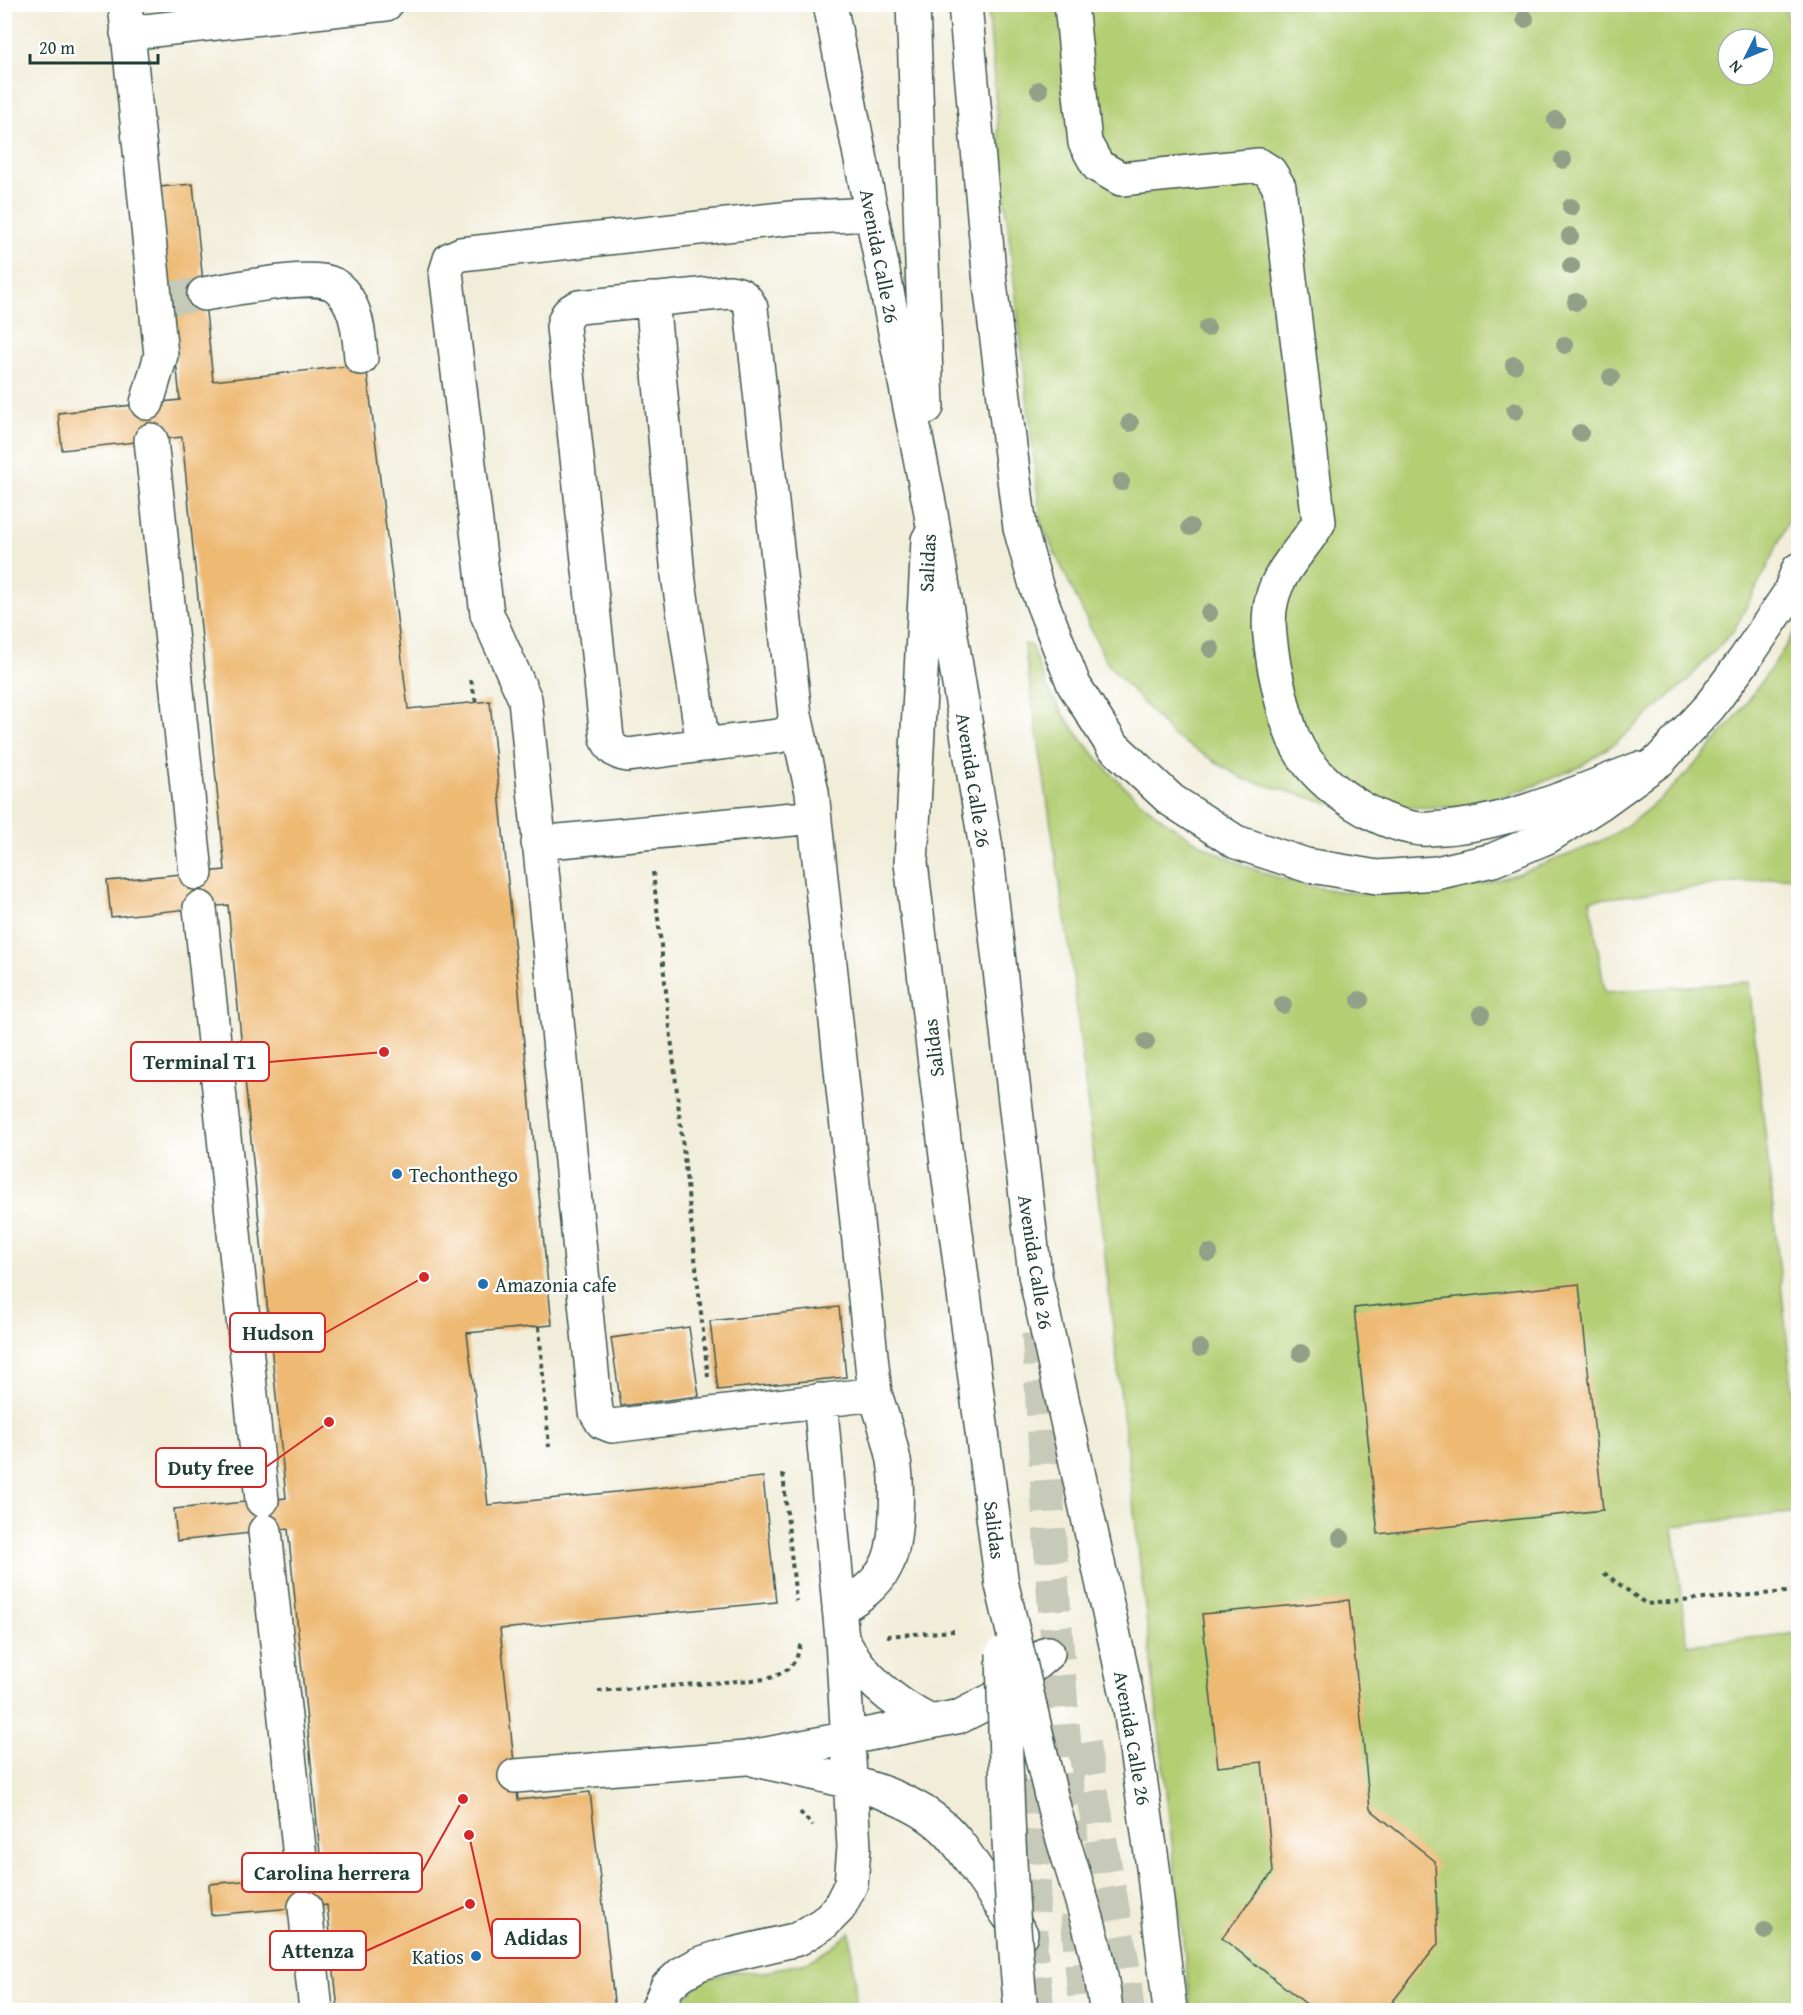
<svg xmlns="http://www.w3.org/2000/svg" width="1803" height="2015" viewBox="0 0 1803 2015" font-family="'Gentium Book Plus',serif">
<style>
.green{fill:#b3ce73;stroke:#698654;stroke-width:1.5;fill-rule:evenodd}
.building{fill:#eeb973}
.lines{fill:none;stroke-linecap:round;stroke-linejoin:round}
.minor-tunnel{stroke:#c7cab8;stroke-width:33;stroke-dasharray:33 16;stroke-linecap:butt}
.minor-casing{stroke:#3e574d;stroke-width:36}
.major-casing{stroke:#3e574d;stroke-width:36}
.path{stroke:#3e574d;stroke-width:4;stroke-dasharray:4.5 4.5;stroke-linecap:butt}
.minor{stroke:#fff;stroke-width:33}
.major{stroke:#fff;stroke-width:33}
.minor-bridge-casing{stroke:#3e574d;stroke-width:36;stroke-linecap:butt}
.minor-bridge{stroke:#fff;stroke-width:33}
.tree{fill:#92a087}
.poi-dot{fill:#1f6fb2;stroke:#fff;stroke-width:2}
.labels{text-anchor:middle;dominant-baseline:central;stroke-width:4.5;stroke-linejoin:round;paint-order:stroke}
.street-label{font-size:20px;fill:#1f3d34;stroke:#fff}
.poi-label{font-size:20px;fill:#1f3d34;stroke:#fff;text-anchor:start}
.leader{fill:none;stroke:#d62828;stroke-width:2}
.callout-dot{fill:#d62828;stroke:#fff;stroke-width:2}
.callout{fill:#fff;stroke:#d62828;stroke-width:2}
.callout-label{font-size:21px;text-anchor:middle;font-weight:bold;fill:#1f3d34}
</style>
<rect width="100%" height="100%" fill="#fff"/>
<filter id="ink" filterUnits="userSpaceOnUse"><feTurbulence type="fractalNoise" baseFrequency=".0167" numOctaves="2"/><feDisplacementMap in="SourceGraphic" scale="12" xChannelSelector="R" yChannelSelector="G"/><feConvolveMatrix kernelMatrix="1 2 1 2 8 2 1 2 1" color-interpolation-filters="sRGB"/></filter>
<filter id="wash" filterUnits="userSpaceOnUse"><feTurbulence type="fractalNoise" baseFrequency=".008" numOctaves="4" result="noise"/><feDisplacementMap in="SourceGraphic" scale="24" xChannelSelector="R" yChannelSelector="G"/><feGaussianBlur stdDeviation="1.35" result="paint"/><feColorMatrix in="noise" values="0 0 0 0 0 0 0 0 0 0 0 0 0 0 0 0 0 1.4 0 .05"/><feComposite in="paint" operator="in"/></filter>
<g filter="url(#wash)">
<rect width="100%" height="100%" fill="#f1edd9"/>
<path class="green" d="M 988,5 L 1785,5 L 1798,66 L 1798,499 L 1769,564 L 1734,630 L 1687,681 L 1617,742 L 1579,767 L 1533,786 L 1472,807 L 1346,808 L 1244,779 L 1173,736 L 1107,663 L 1041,523 L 1000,155 ZM 1728,39 L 1764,39 L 1764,75 L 1728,75 Z
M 1798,627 L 1798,876 L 1590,900 L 1605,992 L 1749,982 L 1798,1443 L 1798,1512 L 1673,1526 L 1687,1645 L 1798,1633 L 1798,2010 L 1191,2010 L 1071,959 L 1024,645 L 1027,644 L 1031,646 C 1038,662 1043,681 1052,696 C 1154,866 1349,939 1536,867 C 1566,855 1600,845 1626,826 C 1698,774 1751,701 1798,627 Z
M 850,1932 L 857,2010 L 678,2010 L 685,1997 L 706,1979 L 733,1972 L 761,1973 L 810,1961 L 829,1949 Z"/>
<g id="blocks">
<path class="building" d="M 193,184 L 213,381 L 366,364 L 408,709 L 490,701 L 552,1325 L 467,1333 L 488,1505 L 763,1477 L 776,1602 L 500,1629 L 518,1800 L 590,1792 L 615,2010 L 338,2010 L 327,1905 L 211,1915 L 209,1884 L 322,1874 L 288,1529 L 177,1541 L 174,1509 L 286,1498 L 228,905 L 111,917 L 107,881 L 225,870 L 182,437 L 62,450 L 58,413 L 180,400 L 159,187 Z
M 1579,1284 L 1603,1510 L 1378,1534 L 1354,1308 Z
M 839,1307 L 846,1377 L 718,1390 L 710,1321 Z
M 689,1327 L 699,1396 L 621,1406 L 611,1338 Z
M 1349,1600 L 1370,1809 L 1435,1861 L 1438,1944 L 1386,2010 L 1314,2010 L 1222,1938 L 1273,1872 L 1262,1762 L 1218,1767 L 1202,1614 Z"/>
</g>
</g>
<g filter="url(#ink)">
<use href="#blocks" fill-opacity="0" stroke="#3e574d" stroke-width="1.5"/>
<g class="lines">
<path class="minor-tunnel" d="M 170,298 L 204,294
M 1038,1333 L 1052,1576 L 1072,1841
M 1083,1743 L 1123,1963 L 1128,2010
M 1077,1914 L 1085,2010
M 1038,2010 L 1031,1948 L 1041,1769"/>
<g class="minor-casing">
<path id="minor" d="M 125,4 L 161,355 L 147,403
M 1071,4 L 1085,143 L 1098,166 L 1121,179 L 1259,165 L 1270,172 L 1279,187 L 1319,522 C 1305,547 1279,569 1272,599 C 1266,621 1271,644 1274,666 C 1279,690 1284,714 1293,737 C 1311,782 1373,823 1420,829 C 1428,830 1436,828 1443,828 C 1510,823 1576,793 1638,769
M 127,33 L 386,4
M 872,214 L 791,218 L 461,254 L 450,259 L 446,272 L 487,614 L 525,699 L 596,1412 L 602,1422 L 612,1426 L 875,1394
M 204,294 C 229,290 318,271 336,286 C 357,302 359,334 361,358
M 652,299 L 678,575 L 703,745 L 628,755 C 616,753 611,749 607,738 L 563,327 C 565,316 568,311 579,307 L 729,292 C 741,293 746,297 751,308 L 795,715 C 794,727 790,732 779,736 L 703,745
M 151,440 L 196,873
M 928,540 L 911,863 L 946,1156 L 1002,1585
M 795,715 L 812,792 L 875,1394 C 882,1416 890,1438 894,1461 C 898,1485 898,1545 886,1566 C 876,1586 857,1598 839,1609
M 538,843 L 814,817
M 200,908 L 262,1500
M 265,1531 L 302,1876
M 843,1641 C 863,1678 893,1703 931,1722
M 756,1760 C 813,1774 898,1786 942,1826 C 956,1838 966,1854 976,1869 C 991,1891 1006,1912 1021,1934
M 515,1776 L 746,1758 L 961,1716 L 994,1699 L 1048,1653
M 305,1907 L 316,2010
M 657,2010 L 667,1987 L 681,1974 L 699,1964 L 717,1958 L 798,1939 L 824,1923 L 839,1908 L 851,1884 L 854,1847 L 842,1639 L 820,1400"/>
</g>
<g class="major-casing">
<path id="major" d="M 830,4 L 930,508 L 986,848 L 1035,1275 L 1130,1709 L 1153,1867 L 1170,2010
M 913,4 L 927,407
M 965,4 L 990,283 L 1020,528 L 1037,589 L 1074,685 L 1112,745 L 1171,800 L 1236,842 L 1306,865 L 1377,877 L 1436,873 L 1493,860 L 1547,837 L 1602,802 L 1660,760 L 1710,706 L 1745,659 L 1789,594 L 1798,570"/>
</g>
<path class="path" d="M 471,680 L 476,702
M 653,872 L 708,1377
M 539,1327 L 549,1447
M 783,1474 L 796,1601
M 1604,1573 L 1646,1604 L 1798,1591
M 887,1636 L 954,1631
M 598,1691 L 767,1679 C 789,1671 797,1665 801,1641
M 800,1812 L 813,1826"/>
<use href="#minor" class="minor"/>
<use href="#major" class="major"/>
<g class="minor-bridge-casing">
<path id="minor-bridge" d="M 1002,1585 C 1020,1660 1036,1736 1055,1812 C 1073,1878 1099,1942 1106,2010
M 1003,1653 C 1006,1772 1009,1892 1021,2010"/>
</g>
<use href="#minor-bridge" class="minor-bridge"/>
</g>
<g class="tree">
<circle cx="1525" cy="19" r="9"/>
<circle cx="1039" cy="90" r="9"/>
<circle cx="1556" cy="120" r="9"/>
<circle cx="1563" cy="160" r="9"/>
<circle cx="1571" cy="207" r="9"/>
<circle cx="1570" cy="236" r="9"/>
<circle cx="1571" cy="266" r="9"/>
<circle cx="1576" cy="302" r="9"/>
<circle cx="1207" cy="328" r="9"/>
<circle cx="1565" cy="345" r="9"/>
<circle cx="1514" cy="365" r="9"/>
<circle cx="1611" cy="377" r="9"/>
<circle cx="1515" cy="411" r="9"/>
<circle cx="1130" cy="423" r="9"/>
<circle cx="1580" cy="433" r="9"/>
<circle cx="1121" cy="482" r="9"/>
<circle cx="1190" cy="527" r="9"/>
<circle cx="1209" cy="613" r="9"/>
<circle cx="1211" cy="649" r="9"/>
<circle cx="1360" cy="1000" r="9"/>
<circle cx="1283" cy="1005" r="9"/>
<circle cx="1481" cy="1014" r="9"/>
<circle cx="1146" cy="1042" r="9"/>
<circle cx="1209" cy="1253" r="9"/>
<circle cx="1200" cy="1348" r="9"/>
<circle cx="1301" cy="1353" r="9"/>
<circle cx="1341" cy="1538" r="9"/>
<circle cx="1765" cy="1931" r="9"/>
</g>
</g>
<g class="poi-dot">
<circle cx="397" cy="1174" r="6"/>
<circle cx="483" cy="1284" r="6"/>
<circle cx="476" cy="1956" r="6"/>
</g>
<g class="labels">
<g class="street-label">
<text transform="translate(880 256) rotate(79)">Avenida Calle 26</text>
<text transform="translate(927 563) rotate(-87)">Salidas</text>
<text transform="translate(974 780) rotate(81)">Avenida Calle 26</text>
<text transform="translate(933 1048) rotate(-97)">Salidas</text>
<text transform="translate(1036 1262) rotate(81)">Avenida Calle 26</text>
<text transform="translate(995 1530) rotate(83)">Salidas</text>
<text transform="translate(1133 1738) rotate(80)">Avenida Calle 26</text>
</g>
<g class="poi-label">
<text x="409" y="1174">Techonthego</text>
<text x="495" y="1284">Amazonia cafe</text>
<text x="464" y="1956" text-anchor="end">Katios</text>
</g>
</g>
<path class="leader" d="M384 1052L269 1062M424 1277L325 1333M329 1422L266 1467M463 1799L422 1872M469 1835L492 1938M470 1904L366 1951"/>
<g class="callout-dot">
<circle cx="384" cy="1052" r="6"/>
<circle cx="424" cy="1277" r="6"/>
<circle cx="329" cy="1422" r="6"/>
<circle cx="463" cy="1799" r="6"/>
<circle cx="469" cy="1835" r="6"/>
<circle cx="470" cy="1904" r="6"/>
</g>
<g class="callout">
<rect x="131" y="1042" width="138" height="39" rx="6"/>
<rect x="230" y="1313" width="95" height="39" rx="6"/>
<rect x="156" y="1448" width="110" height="39" rx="6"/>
<rect x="242" y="1853" width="180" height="39" rx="6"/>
<rect x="492" y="1919" width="88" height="39" rx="6"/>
<rect x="270" y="1931" width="96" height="39" rx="6"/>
</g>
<g class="callout-label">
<text x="200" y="1069">Terminal T1</text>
<text x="278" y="1340">Hudson</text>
<text x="211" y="1475">Duty free</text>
<text x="332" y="1880">Carolina herrera</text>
<text x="536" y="1945">Adidas</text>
<text x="318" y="1958">Attenza</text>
</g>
<rect width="1803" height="2015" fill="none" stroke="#fff" stroke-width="24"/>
<g transform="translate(1746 57) rotate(227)"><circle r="28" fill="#ffffff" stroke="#a5b1ae" stroke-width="1.5"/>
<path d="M0-4.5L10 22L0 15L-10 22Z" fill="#1f6fb2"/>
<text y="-9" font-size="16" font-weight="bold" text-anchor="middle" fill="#1f3d34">N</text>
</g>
<path d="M30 54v9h128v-9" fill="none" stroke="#1f3d34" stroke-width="3"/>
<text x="39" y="54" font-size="18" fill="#1f3d34" stroke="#ffffff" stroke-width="4.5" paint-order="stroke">20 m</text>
</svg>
